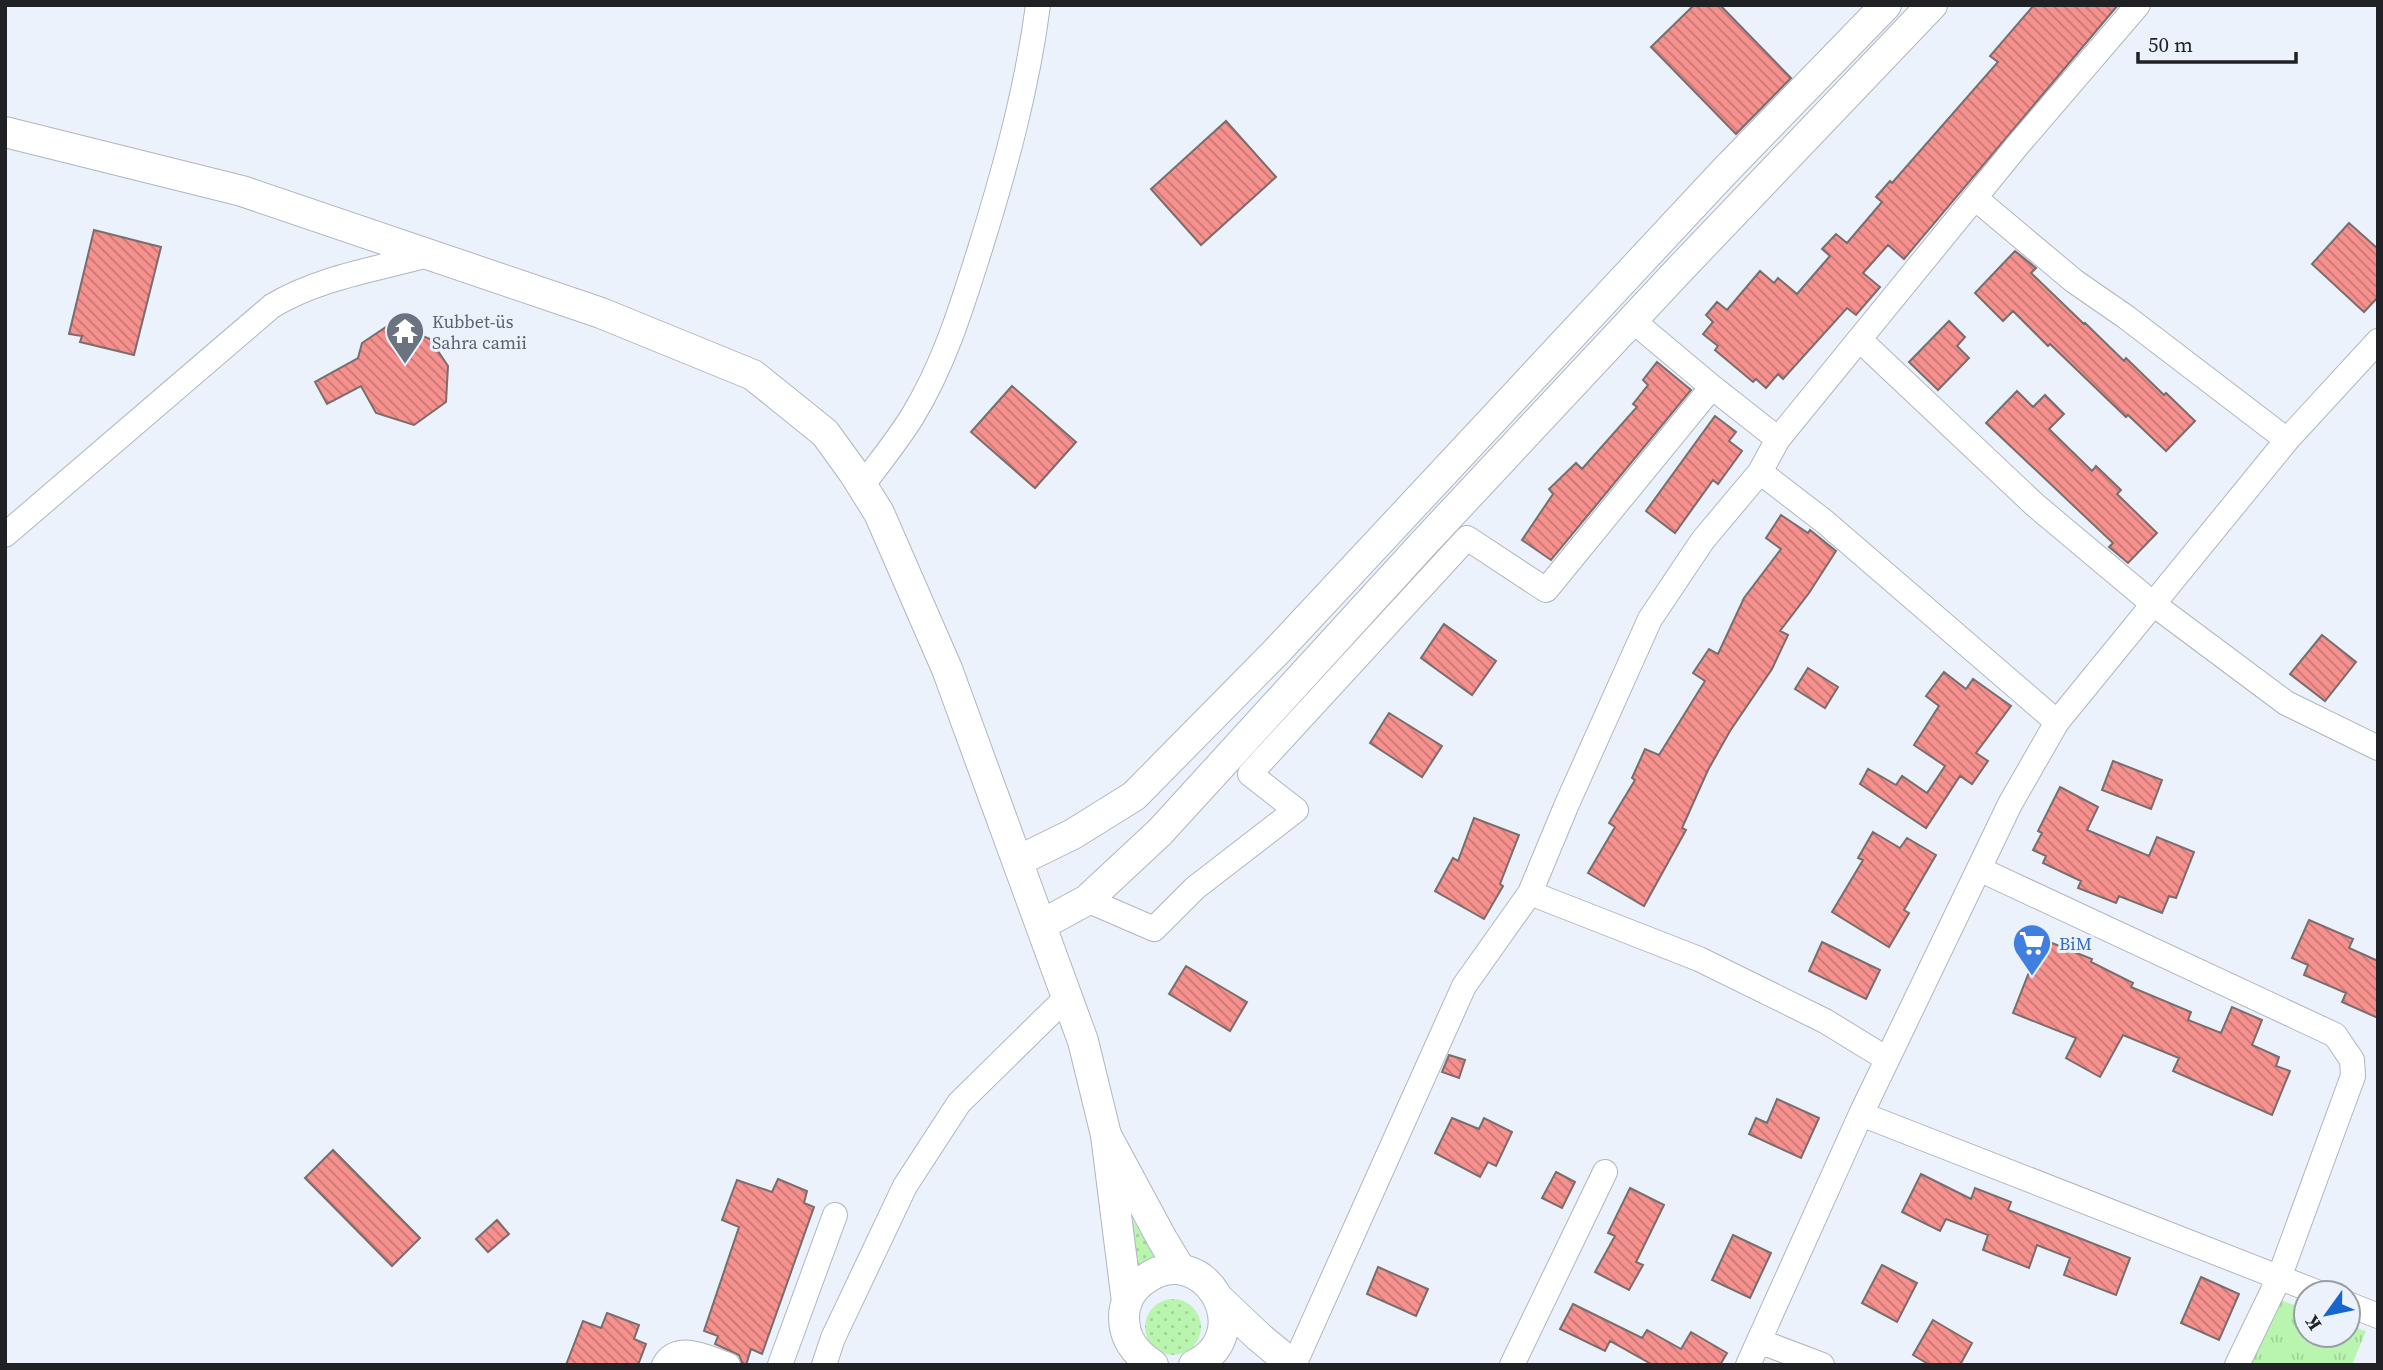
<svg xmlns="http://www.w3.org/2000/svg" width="2383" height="1370" viewBox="0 0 2383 1370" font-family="'Source Serif 4',serif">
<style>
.grass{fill:url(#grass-dots)}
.park{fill:url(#park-tufts)}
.building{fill:url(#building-back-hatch);stroke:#796d6d;stroke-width:2}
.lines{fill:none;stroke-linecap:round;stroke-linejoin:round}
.minor-casing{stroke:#afb6bf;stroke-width:26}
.major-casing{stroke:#afb6bf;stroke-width:32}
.minor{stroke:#fff;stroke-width:24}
.major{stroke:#fff;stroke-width:30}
.labels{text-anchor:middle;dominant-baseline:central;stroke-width:6;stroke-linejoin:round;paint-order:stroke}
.worship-label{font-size:18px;fill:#5b616d;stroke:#ebf2fb;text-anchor:start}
.shop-label{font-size:18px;fill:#366cbe;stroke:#ebf2fb;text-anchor:start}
</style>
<defs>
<pattern id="grass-dots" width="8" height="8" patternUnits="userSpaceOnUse" patternTransform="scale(1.75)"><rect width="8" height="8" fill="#baf5af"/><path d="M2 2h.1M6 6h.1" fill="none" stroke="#9fd296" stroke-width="1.8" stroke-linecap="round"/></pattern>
<pattern id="park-tufts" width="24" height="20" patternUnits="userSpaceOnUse" patternTransform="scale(1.75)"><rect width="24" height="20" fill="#baf5af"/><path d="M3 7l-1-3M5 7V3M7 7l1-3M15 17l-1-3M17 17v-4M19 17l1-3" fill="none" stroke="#9fd296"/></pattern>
<pattern id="building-back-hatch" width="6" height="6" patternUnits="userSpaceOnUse" patternTransform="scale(1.75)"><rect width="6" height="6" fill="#f6918e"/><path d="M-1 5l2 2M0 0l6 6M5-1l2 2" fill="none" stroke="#c77674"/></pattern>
</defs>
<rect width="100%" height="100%" fill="#ebf2fb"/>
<path class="grass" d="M 1123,1203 L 1157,1261 L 1136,1272 Z
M1145 1327a28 28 0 1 1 56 0a28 28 0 1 1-56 0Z"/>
<path class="park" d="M 2277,1299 L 2306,1309 L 2306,1335 L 2348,1335 L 2348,1325 L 2366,1331 L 2352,1365 L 2250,1365 Z"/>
<path class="building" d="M 1694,5 L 1720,5 L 1791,78 L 1736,134 L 1651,47 Z
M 2034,5 L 2118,5 L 1904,259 L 1888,245 L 1863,273 L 1880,287 L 1856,315 L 1847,308 L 1783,379 L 1778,374 L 1766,388 L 1756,379 L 1753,382 L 1715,350 L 1718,346 L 1703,334 L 1713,322 L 1706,315 L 1717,302 L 1727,310 L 1760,271 L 1774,283 L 1778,278 L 1797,294 L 1830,256 L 1822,249 L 1836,234 L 1847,243 L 1882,202 L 1876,197 L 1890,181 L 1892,183 L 1998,62 L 1990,56 Z
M 1226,121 L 1276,177 L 1201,245 L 1151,189 Z
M 2349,223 L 2378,249 L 2378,297 L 2364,312 L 2312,264 Z
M 94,230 L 161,247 L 134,355 L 80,342 L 82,336 L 69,334 Z
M 2015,251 L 2036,268 L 2031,273 L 2084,324 L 2085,323 L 2124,361 L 2126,358 L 2164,395 L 2166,393 L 2195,421 L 2166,451 L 2128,415 L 2126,417 L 2050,344 L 2048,346 L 2013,311 L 2003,321 L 1975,293 Z
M 1949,321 L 1965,337 L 1957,346 L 1969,358 L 1938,390 L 1909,362 Z
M 392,323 L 430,339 L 448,366 L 446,402 L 414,425 L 376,413 L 361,386 L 327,404 L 315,382 L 358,358 L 362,343 Z
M 1657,362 L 1691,390 L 1551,560 L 1522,540 L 1553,494 L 1549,489 L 1576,463 L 1582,469 L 1637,407 L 1633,404 L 1648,385 L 1643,380 Z
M 1012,386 L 1076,442 L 1035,488 L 971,432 Z
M 2017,391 L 2033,407 L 2045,395 L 2064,414 L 2049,429 L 2092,471 L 2096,466 L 2121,490 L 2117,494 L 2157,533 L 2128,563 L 2109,547 L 2113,543 L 1986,423 Z
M 1715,416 L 1736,432 L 1729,441 L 1742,451 L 1718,484 L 1713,480 L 1675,533 L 1646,511 Z
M 1781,515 L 1808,533 L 1810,530 L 1836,551 L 1809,593 L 1780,631 L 1788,635 L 1772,669 L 1730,731 L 1708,770 L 1682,828 L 1686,830 L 1644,906 L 1588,873 L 1615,827 L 1609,823 L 1635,780 L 1632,778 L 1645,749 L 1659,755 L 1705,681 L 1693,673 L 1709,649 L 1718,654 L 1744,598 L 1781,549 L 1766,538 Z
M 1444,624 L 1496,661 L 1472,695 L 1421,658 Z
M 2322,635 L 2356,662 L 2325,701 L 2290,674 Z
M 1808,668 L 1838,687 L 1825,708 L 1795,689 Z
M 1944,672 L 1966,689 L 1973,679 L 2011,706 L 1976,753 L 1988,761 L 1972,784 L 1960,776 L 1926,828 L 1860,784 L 1868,769 L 1896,785 L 1902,776 L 1927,793 L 1945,766 L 1914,745 L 1939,706 L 1926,696 Z
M 1389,713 L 1442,746 L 1422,777 L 1370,743 Z
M 2113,761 L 2162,780 L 2151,809 L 2102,790 Z
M 2060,787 L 2098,807 L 2087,830 L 2149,856 L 2157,837 L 2194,852 L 2176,898 L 2169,896 L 2162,913 L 2119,896 L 2116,903 L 2078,888 L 2081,881 L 2043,863 L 2046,856 L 2033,850 L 2042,833 L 2038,831 Z
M 1474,818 L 1519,835 L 1500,884 L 1503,886 L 1484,919 L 1435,891 L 1453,858 L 1458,861 Z
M 1873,832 L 1900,848 L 1907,838 L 1936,855 L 1904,910 L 1909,913 L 1889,947 L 1832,912 L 1863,860 L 1858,858 Z
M 2309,920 L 2353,939 L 2349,948 L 2378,961 L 2378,1018 L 2342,1002 L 2346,993 L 2304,975 L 2308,965 L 2292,958 Z
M 2042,939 L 2092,959 L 2091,962 L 2133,983 L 2131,987 L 2191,1012 L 2188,1020 L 2221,1033 L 2232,1007 L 2262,1020 L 2252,1045 L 2279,1057 L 2276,1066 L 2290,1071 L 2272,1115 L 2173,1071 L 2179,1058 L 2123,1035 L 2100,1077 L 2066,1058 L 2076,1038 L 2013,1013 Z
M 1822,942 L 1880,970 L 1866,999 L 1809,971 Z
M 1186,966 L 1247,1002 L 1230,1031 L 1169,994 Z
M 1449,1055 L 1465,1060 L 1459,1078 L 1442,1072 Z
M 1777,1099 L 1819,1118 L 1801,1158 L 1749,1134 L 1756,1118 L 1767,1123 Z
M 1452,1118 L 1479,1129 L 1484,1118 L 1512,1132 L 1496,1166 L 1488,1162 L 1480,1177 L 1435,1153 Z
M 333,1150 L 420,1238 L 392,1266 L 305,1178 Z
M 1556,1172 L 1575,1182 L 1562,1208 L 1542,1198 Z
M 1921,1174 L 1971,1199 L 1975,1188 L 2011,1202 L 2008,1210 L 2130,1258 L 2116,1295 L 2064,1275 L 2070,1258 L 2037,1245 L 2029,1268 L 1983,1250 L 1988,1235 L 1946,1219 L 1940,1231 L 1902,1212 Z
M 778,1179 L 807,1191 L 804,1203 L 814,1207 L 762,1354 L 751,1349 L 746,1365 L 743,1365 L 739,1355 L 715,1344 L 718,1336 L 704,1331 L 739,1227 L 722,1220 L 737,1180 L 772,1192 Z
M 1630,1188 L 1664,1205 L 1636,1262 L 1643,1265 L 1629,1290 L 1595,1272 L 1615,1236 L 1608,1233 Z
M 497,1220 L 509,1234 L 488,1252 L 476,1239 Z
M 1733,1235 L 1771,1253 L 1750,1298 L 1712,1280 Z
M 1882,1265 L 1917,1283 L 1897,1322 L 1862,1303 Z
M 1378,1267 L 1428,1289 L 1416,1316 L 1367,1294 Z
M 2201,1277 L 2239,1294 L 2219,1340 L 2181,1323 Z
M 1573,1304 L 1642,1338 L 1647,1330 L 1681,1349 L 1691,1332 L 1727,1353 L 1720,1365 L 1653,1365 L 1610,1341 L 1605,1351 L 1560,1329 Z
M 607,1313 L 639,1325 L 634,1339 L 646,1344 L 638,1365 L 566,1365 L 583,1321 L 601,1328 Z
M 1933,1320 L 1972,1343 L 1960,1365 L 1930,1365 L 1913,1355 Z"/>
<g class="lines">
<g class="minor-casing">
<path id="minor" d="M 1975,198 L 2074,281 L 2126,317 L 2287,440
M 1632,320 L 1712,387 L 1778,439
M 1860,340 L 2035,505 L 2152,603 L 2286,703 L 2378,748
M 1760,472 L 1825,522 L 2057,722
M 862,486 C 879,463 897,441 912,417 C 944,365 962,306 980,249 C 1005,169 1027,89 1038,5
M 5,535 L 272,306 C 320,277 378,269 432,254
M 1979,869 L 2335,1035 L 2352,1060 L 2353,1076 L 2279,1278 L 2237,1365
M 1087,900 L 1154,929 L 1195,888 L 1296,810 L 1250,774 L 1467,538 L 1546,590 L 1712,387
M 1887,1059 L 1825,1021 L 1699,959 L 1530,893 L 1567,804 L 1650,619 L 1703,540 L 1760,472 L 1778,439 L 2017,146 L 2138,5
M 1861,1114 L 2319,1293
M 2348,1304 L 2378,1316
M 1759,1341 L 1822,1365
M 664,1365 C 678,1341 708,1358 728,1365
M 780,1365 L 835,1215
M 824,1365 L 833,1338 L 905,1186 L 959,1103 L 1067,997
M 1294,1365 L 1464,986 L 1530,893
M 1512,1365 L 1605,1172
M 1748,1365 L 1861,1114 L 2010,804 L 2057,722 L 2287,440 L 2378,341"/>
</g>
<g class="major-casing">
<path id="major" d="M 5,132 L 242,191 L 601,313 L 753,375 L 825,433 L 854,473 L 879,513 L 947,669 L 1083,1041 L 1106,1135
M 1018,861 L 1073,834 L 1134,796 L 1277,651 L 1723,173 L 1886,5
M 1041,925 L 1087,900 L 1160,832 L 1422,545 L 1681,268 L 1932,5
M 1220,1300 L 1259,1337 L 1293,1365
M 1127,1302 L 1106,1135 L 1162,1239 L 1180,1269
M 1153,1365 C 1135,1353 1124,1339 1124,1317 C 1124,1302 1132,1288 1144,1280 C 1201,1237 1261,1332 1194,1365"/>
</g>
<use href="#minor" class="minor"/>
<use href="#major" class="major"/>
</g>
<defs>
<g id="temple-pin" transform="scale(2.0125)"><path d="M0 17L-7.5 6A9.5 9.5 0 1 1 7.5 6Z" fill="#6b7280" stroke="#ebf2fb"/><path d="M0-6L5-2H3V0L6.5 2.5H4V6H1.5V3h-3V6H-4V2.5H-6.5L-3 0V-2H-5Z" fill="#fff"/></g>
<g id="supermarket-pin" transform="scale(2.0125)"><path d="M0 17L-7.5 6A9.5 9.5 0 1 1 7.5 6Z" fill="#3f7fe0" stroke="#ebf2fb"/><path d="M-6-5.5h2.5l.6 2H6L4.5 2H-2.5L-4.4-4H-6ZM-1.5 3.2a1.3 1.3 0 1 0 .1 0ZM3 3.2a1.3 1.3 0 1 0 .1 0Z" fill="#fff"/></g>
</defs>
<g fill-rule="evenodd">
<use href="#temple-pin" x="405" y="331"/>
<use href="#supermarket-pin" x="2032" y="943"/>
</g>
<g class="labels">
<g class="worship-label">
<text x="432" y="321">Kubbet-üs<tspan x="432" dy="21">Sahra camii</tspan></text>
</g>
<g class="shop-label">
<text x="2059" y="943">BiM</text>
</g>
</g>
<rect width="2383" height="1370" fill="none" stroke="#1f2125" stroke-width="14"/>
<g transform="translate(2327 1314) rotate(237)"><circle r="33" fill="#ebf2fb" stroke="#999ea5" stroke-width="2"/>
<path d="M0-5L12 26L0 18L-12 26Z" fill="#1765cf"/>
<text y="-10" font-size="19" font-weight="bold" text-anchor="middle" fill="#1f2125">K</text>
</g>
<path d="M2138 52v10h158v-10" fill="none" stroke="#1f2125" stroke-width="3.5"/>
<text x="2148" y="52" font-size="21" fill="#1f2125" stroke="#ebf2fb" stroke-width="5" paint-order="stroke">50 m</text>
</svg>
